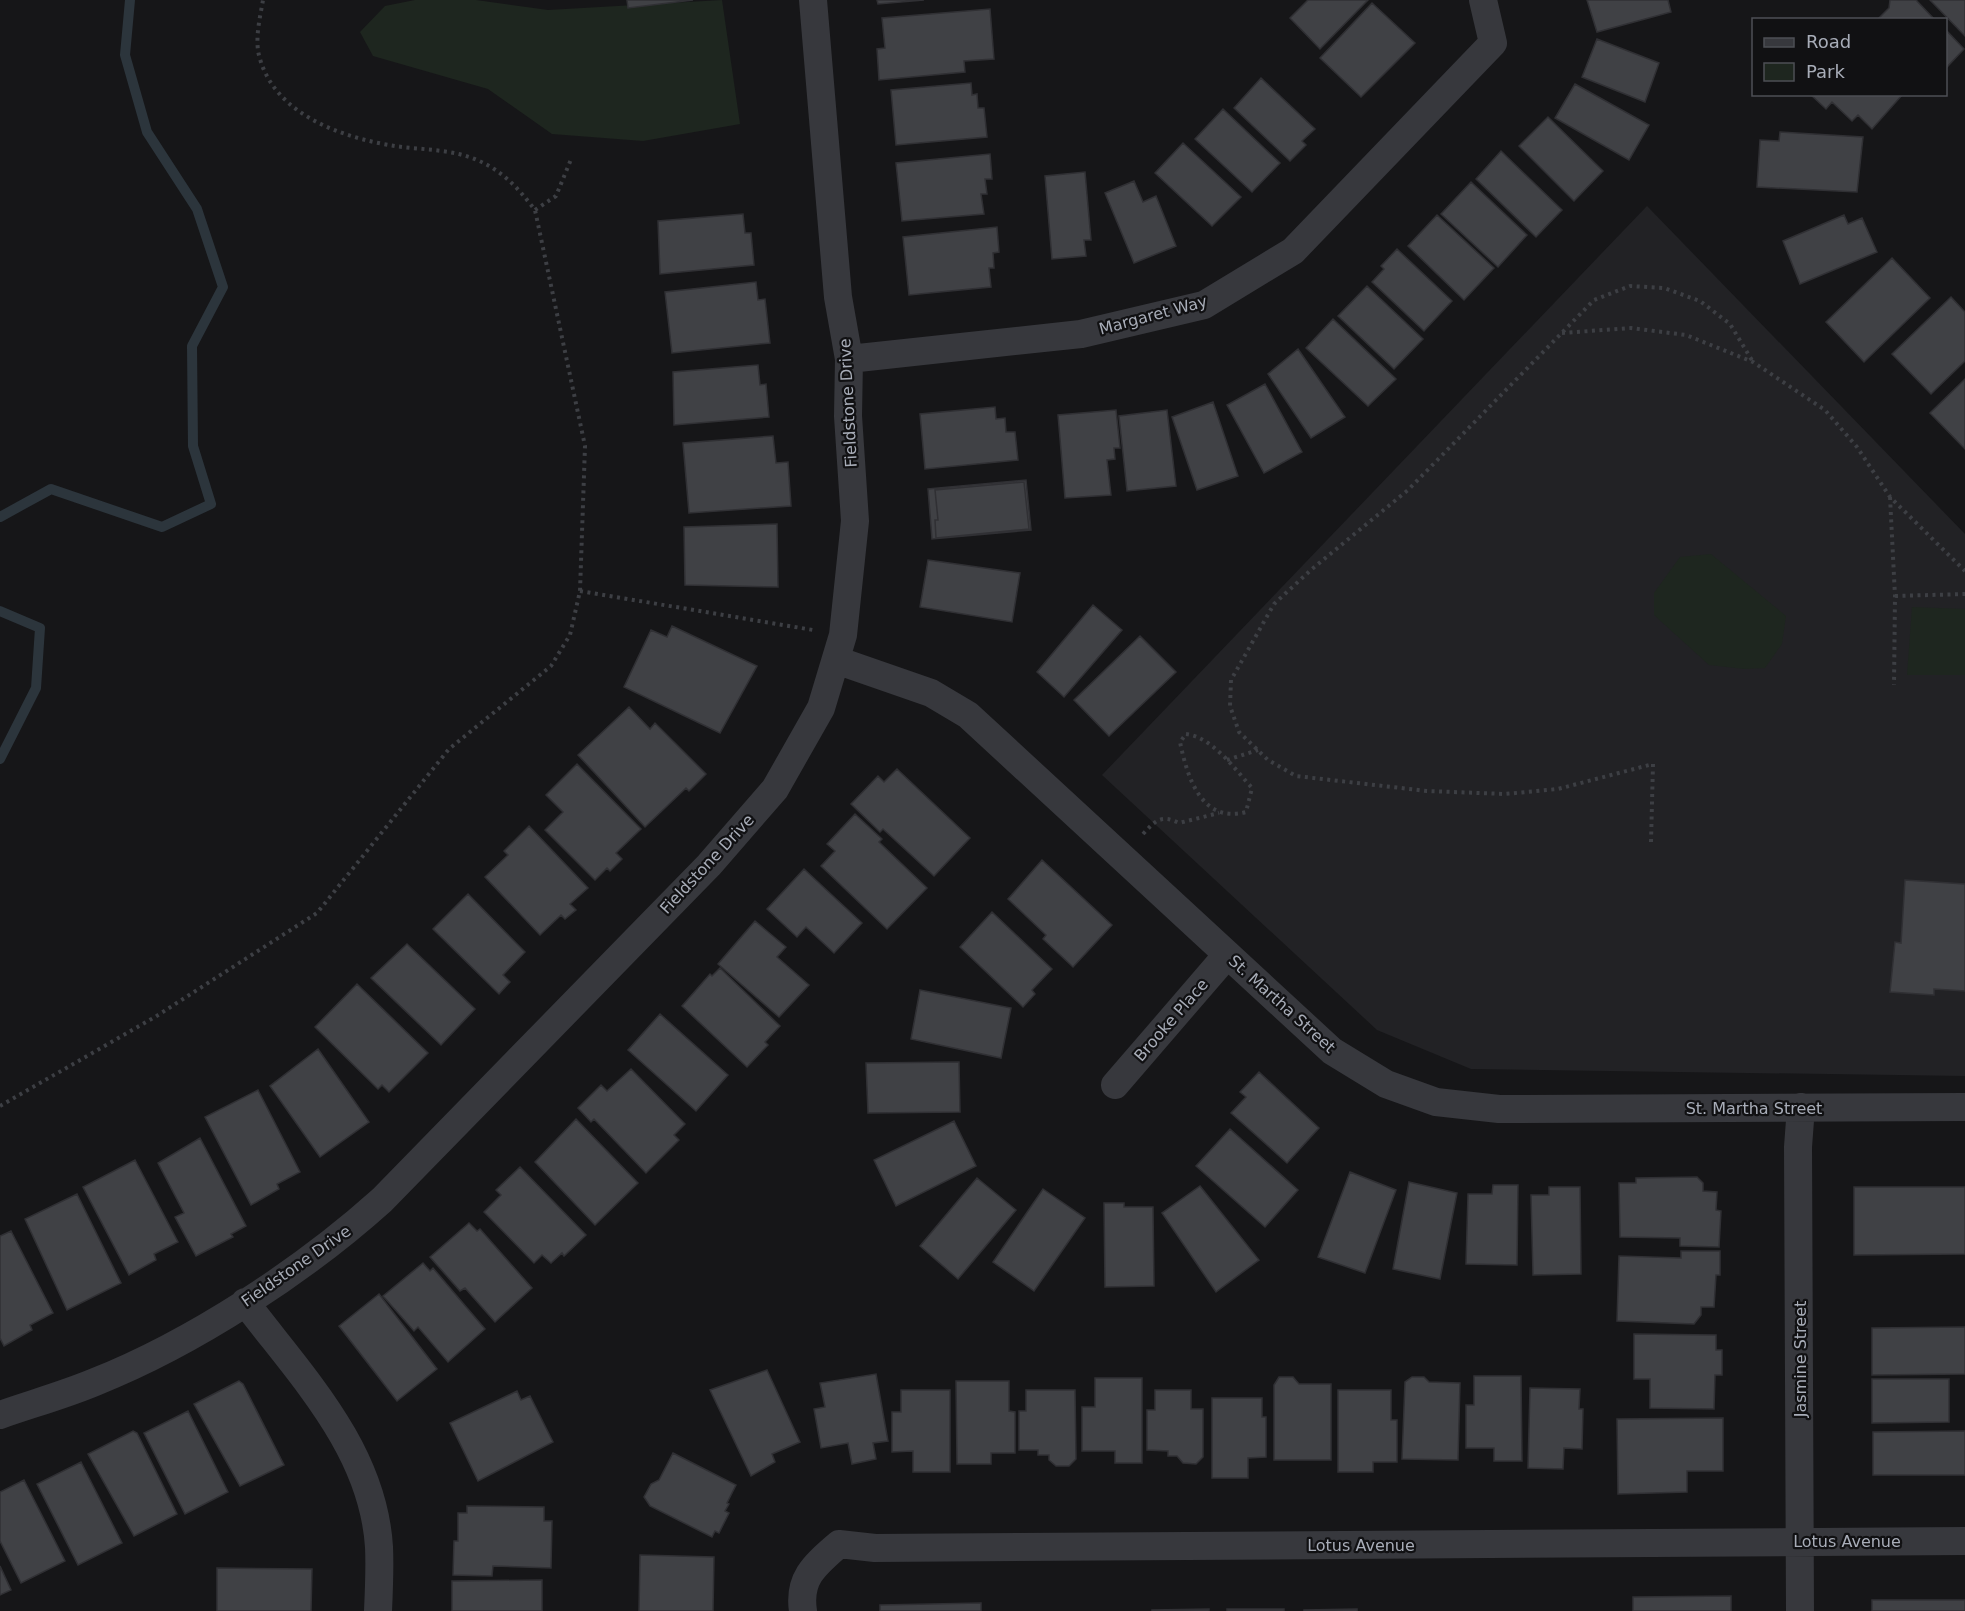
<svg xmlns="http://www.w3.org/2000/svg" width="1965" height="1611" viewBox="0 0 1965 1611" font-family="'DejaVu Sans',sans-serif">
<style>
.built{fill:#222225}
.green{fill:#1e261f}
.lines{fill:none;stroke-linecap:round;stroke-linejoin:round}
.stream{stroke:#2c353c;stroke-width:10}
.building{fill:#404145;stroke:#303034;stroke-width:1.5}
.path{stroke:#3d3f44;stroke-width:4;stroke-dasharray:3 4.5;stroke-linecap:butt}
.minor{stroke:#37383d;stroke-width:28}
.labels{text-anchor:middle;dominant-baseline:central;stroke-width:4.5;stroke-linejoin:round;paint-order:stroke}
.street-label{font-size:16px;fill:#a8adb8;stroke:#111113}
</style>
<rect width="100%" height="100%" fill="#161618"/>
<path class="built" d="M 1647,206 L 1965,534 L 1965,1076 L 1471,1069 L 1377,1030 L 1102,775 Z"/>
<path class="green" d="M 415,0 L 476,0 L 548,10 L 722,0 L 740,124 L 643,141 L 552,134 L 488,89 L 373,56 L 360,32 L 385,6 Z
M 1711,554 L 1786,616 L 1782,644 L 1765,668 L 1744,669 L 1709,665 L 1654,615 L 1654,593 L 1680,557 Z
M 1912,607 L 1965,609 L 1965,675 L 1907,675 Z"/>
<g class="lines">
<path class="stream" d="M 0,517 L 51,489 L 162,527 L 211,504 L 193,446 L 192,346 L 223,287 L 197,209 L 147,132 L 125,55 L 130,0
M 0,611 L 40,628 L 36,688 L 0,759"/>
</g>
<path class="building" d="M 627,0 L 693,0 L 628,8 Z
M 877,0 L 924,0 L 878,4 Z
M 1308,0 L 1368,0 L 1320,49 L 1290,18 Z
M 1587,0 L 1668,0 L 1671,12 L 1597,32 Z
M 1890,0 L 1916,0 L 1935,20 L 1877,20 L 1889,8 Z
M 1930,0 L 1965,0 L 1965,36 Z
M 1372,3 L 1415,43 L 1361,97 L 1320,58 Z
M 990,9 L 994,59 L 964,61 L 965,72 L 879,80 L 877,49 L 885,48 L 882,18 Z
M 1946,30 L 1964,49 L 1946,68 Z
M 1597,39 L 1659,63 L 1645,102 L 1582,77 Z
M 1261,78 L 1315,129 L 1302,141 L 1306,145 L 1290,161 L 1234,108 Z
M 971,83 L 972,95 L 977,94 L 978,108 L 984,108 L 987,137 L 896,145 L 891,90 Z
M 1575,84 L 1649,125 L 1629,160 L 1555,118 Z
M 1810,94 L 1903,94 L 1872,129 L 1858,115 L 1852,121 L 1832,102 L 1826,109 Z
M 1223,109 L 1280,163 L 1252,192 L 1195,139 Z
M 1548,117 L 1603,171 L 1574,201 L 1519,146 Z
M 1780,132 L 1863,137 L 1857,192 L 1757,187 L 1760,140 L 1779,141 Z
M 1183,143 L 1241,197 L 1212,226 L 1155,173 Z
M 1501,151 L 1562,210 L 1536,237 L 1476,179 Z
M 990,154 L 992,179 L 985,179 L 987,194 L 981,194 L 984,214 L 902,221 L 896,163 Z
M 1085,172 L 1091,240 L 1084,240 L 1086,256 L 1052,259 L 1045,176 Z
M 1134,181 L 1143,202 L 1156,196 L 1176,246 L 1134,263 L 1105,193 Z
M 1471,182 L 1527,235 L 1498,267 L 1441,214 Z
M 743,214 L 745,233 L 751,233 L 754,265 L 660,274 L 658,221 Z
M 1437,215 L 1494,268 L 1464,300 L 1408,246 Z
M 1844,215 L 1848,224 L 1862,218 L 1877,252 L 1800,284 L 1783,241 Z
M 997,227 L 999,252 L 993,253 L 994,268 L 989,268 L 991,287 L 909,295 L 903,237 Z
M 1397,249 L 1452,301 L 1424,331 L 1372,282 L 1384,269 L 1381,266 Z
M 1892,258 L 1930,298 L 1864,362 L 1826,322 Z
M 756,282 L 758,300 L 765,299 L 770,343 L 672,353 L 665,292 Z
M 1367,286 L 1423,339 L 1394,369 L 1338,316 Z
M 1951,297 L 1965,312 L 1965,361 L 1931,394 L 1892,354 Z
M 1333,319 L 1396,379 L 1368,406 L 1306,348 Z
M 1298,349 L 1345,417 L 1311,438 L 1268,374 Z
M 758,365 L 760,385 L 766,384 L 769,417 L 674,425 L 673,372 Z
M 1965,379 L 1965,449 L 1930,413 Z
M 1265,384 L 1302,452 L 1264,473 L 1227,405 Z
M 1213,402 L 1238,476 L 1197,490 L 1172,417 Z
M 995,407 L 996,419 L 1005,418 L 1006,432 L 1015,432 L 1018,460 L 925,469 L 920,414 Z
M 1116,410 L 1120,448 L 1114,448 L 1115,459 L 1107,460 L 1111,495 L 1065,498 L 1058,415 Z
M 1167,410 L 1176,486 L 1127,491 L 1119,416 Z
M 773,436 L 776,463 L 788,462 L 791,506 L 689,513 L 683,443 Z
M 1026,480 L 1031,530 L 932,539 L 928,489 Z
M 1024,482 L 1029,529 L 936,538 L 935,520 L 938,520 L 935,490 Z
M 777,524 L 778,587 L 685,585 L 684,527 Z
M 928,560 L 1020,573 L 1012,622 L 920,607 Z
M 1093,605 L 1122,630 L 1064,697 L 1037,672 Z
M 672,626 L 757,666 L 720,733 L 624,687 L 651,630 L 667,637 Z
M 1140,636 L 1176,672 L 1109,736 L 1074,700 Z
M 629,707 L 650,729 L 655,723 L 706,774 L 689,791 L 686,788 L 645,827 L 578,755 Z
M 577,764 L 641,829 L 616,853 L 622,859 L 610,871 L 607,868 L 595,880 L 545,830 L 563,812 L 546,795 Z
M 897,769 L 970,838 L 934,876 L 883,829 L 880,832 L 851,804 L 878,776 L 884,782 Z
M 855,814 L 882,839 L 879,842 L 927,888 L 887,929 L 821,866 L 835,851 L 827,844 Z
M 529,826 L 588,888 L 570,904 L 576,910 L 565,919 L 561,915 L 540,935 L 485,877 L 508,855 L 504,851 Z
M 1042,860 L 1112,925 L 1073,967 L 1043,939 L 1046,935 L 1008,899 Z
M 804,869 L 862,923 L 834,953 L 806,927 L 797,937 L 767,909 Z
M 1905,880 L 1965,884 L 1965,991 L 1934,989 L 1934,995 L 1890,992 L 1895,942 L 1901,943 Z
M 468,894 L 525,952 L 503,975 L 510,982 L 499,994 L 433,929 Z
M 992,912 L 1052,969 L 1032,990 L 1035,994 L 1023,1007 L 960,947 Z
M 755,921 L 786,947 L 777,957 L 809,985 L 779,1017 L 718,964 Z
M 407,944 L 475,1009 L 441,1045 L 371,978 Z
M 720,968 L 780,1026 L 765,1042 L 768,1045 L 747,1067 L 682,1006 L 710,974 L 712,976 Z
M 357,984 L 428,1053 L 389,1092 L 382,1085 L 378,1089 L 315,1027 Z
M 920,990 L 1011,1008 L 1001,1058 L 911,1039 Z
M 660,1014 L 728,1075 L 696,1111 L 628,1050 Z
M 318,1049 L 369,1122 L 320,1157 L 270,1086 Z
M 959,1062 L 960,1112 L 868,1113 L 866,1063 Z
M 631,1069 L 685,1124 L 674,1135 L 679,1140 L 646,1173 L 594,1119 L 591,1122 L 578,1108 L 601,1085 L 607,1091 Z
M 1259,1072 L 1319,1128 L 1287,1163 L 1231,1113 L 1246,1097 L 1240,1092 Z
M 258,1090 L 300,1172 L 277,1184 L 279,1189 L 251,1205 L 205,1117 Z
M 576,1119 L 638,1183 L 595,1225 L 535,1162 Z
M 954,1121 L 976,1166 L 896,1206 L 874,1160 Z
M 1230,1129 L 1298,1190 L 1265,1227 L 1196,1166 Z
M 200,1138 L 246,1226 L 231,1234 L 233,1237 L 196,1256 L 175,1217 L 184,1213 L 158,1163 Z
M 135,1160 L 178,1242 L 154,1254 L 156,1260 L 129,1275 L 83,1187 Z
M 520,1167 L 586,1235 L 564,1256 L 562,1253 L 551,1263 L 542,1255 L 534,1263 L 484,1212 L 501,1195 L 496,1190 Z
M 1350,1172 L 1396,1190 L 1365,1273 L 1318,1257 Z
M 1697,1177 L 1703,1183 L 1703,1191 L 1717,1192 L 1716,1210 L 1721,1211 L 1719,1247 L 1680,1246 L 1680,1238 L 1620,1237 L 1619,1183 L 1636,1183 L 1636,1178 Z
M 977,1178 L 1016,1210 L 958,1279 L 920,1246 Z
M 1409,1182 L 1457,1193 L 1440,1279 L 1393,1269 Z
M 1493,1185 L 1518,1185 L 1517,1265 L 1466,1264 L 1468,1194 L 1492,1194 Z
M 1200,1186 L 1259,1260 L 1216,1292 L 1162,1213 Z
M 1549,1187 L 1580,1187 L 1581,1274 L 1533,1275 L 1531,1195 L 1549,1195 Z
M 1854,1187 L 1965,1187 L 1965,1254 L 1854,1255 Z
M 1043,1189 L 1085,1218 L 1034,1291 L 993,1262 Z
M 77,1194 L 121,1283 L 67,1310 L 25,1219 Z
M 1104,1203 L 1124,1203 L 1124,1207 L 1153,1207 L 1154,1286 L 1105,1287 Z
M 469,1223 L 477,1231 L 480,1229 L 532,1288 L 495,1322 L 465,1288 L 460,1291 L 430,1257 Z
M 11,1231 L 53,1313 L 30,1325 L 32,1330 L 4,1346 L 0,1338 L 0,1236 Z
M 1681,1251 L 1720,1251 L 1720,1275 L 1716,1275 L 1714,1307 L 1701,1307 L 1701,1315 L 1694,1324 L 1617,1321 L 1619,1256 L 1681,1258 Z
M 423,1263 L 430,1271 L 433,1268 L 485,1329 L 448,1362 L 418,1327 L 414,1331 L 383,1296 Z
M 379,1294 L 437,1369 L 397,1401 L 339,1326 Z
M 1965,1327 L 1965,1374 L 1872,1375 L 1872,1328 Z
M 1634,1334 L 1716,1335 L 1716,1350 L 1722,1350 L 1722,1375 L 1715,1375 L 1714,1409 L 1650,1408 L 1650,1379 L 1634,1379 Z
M 767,1370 L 800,1442 L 772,1454 L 775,1462 L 751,1476 L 710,1390 Z
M 876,1374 L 888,1441 L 873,1443 L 876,1459 L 852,1464 L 848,1443 L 821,1448 L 814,1409 L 825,1407 L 820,1383 Z
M 1474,1376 L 1521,1376 L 1522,1461 L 1494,1461 L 1494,1448 L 1466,1448 L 1466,1405 L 1474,1405 Z
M 1279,1377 L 1293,1377 L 1299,1384 L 1331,1384 L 1331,1460 L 1274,1460 L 1274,1385 Z
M 1412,1377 L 1424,1377 L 1429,1382 L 1460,1383 L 1458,1460 L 1402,1459 L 1405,1382 Z
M 1095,1378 L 1142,1378 L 1142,1463 L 1115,1463 L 1115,1451 L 1082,1451 L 1082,1407 L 1095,1407 Z
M 1872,1379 L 1949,1379 L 1949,1422 L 1872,1423 Z
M 239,1381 L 243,1384 L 284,1465 L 240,1486 L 194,1404 Z
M 956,1381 L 1009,1381 L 1009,1411 L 1015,1412 L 1015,1453 L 991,1453 L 991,1464 L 957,1464 Z
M 1530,1388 L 1580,1389 L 1579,1409 L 1583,1409 L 1582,1449 L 1564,1448 L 1563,1469 L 1528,1468 Z
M 901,1390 L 950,1390 L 950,1472 L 913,1472 L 913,1451 L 892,1452 L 892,1412 L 901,1412 Z
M 1026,1390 L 1075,1390 L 1076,1459 L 1069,1466 L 1056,1466 L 1049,1460 L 1049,1455 L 1038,1455 L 1038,1450 L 1019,1450 L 1019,1411 L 1026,1411 Z
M 1155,1390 L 1191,1390 L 1191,1409 L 1203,1409 L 1203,1457 L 1196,1464 L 1183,1463 L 1177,1456 L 1168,1456 L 1168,1451 L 1147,1450 L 1147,1410 L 1155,1410 Z
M 1338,1390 L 1391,1390 L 1391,1420 L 1397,1420 L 1397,1462 L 1373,1462 L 1373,1472 L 1338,1472 Z
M 517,1391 L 521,1400 L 530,1396 L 553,1442 L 478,1481 L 450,1423 Z
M 1212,1398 L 1262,1398 L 1262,1417 L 1266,1417 L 1266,1457 L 1248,1458 L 1248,1478 L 1212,1478 Z
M 188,1411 L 228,1492 L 185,1514 L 144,1433 Z
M 1723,1418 L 1723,1471 L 1687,1471 L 1687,1492 L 1618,1494 L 1617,1419 Z
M 133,1431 L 137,1433 L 177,1514 L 134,1536 L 88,1454 Z
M 1965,1431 L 1965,1475 L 1873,1475 L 1873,1432 Z
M 673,1453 L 736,1485 L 727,1503 L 729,1504 L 725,1511 L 729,1513 L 719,1533 L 715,1531 L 712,1537 L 650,1506 L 644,1497 L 651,1484 L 659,1480 Z
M 81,1462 L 122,1543 L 78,1565 L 37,1484 Z
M 24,1480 L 65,1561 L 21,1583 L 0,1541 L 0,1492 Z
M 467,1506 L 544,1507 L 544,1521 L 552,1521 L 551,1568 L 493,1566 L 492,1576 L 453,1575 L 454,1541 L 458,1541 L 458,1513 L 467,1513 Z
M 640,1555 L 714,1557 L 713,1611 L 639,1611 Z
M 0,1566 L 11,1590 L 0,1595 Z
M 217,1568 L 312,1569 L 311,1611 L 217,1611 Z
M 542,1580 L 542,1611 L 452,1611 L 452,1581 Z
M 1731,1596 L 1731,1611 L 1633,1611 L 1633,1597 Z
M 1872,1600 L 1965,1600 L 1965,1611 L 1872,1611 Z
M 981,1603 L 981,1611 L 880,1611 L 880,1605 Z
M 1209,1609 L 1209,1611 L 1152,1611 L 1152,1610 Z
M 1227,1609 L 1284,1609 L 1284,1611 L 1227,1611 Z
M 1357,1609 L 1357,1611 L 1304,1611 L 1304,1610 Z"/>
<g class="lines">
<path class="path" d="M 535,210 L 556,196 L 572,157
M 1562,333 L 1631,328 L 1686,335 L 1753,362 L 1825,410 L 1857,447 L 1890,497 L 1965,571
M 1890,497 L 1895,596 L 1894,685
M 580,591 L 813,630
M 1895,596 L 1965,594
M 1186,734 C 1212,737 1235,769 1252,788 L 1246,812 C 1201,824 1187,776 1180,742 Z
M 1227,760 L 1258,750
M 1143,834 C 1155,821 1161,814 1179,823 L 1219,813
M 1651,842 L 1653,764 L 1558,789 L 1505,794 L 1427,791 L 1296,776 L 1268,760 L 1239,732 L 1230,706 L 1231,680 L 1274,604 L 1312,569 L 1408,490 L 1594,300 L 1630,286 L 1664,288 L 1700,301 L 1730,324 L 1753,362
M 0,1106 L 155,1017 L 317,913 L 449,749 L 551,666 L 570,635 L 580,591 L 585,446 L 535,210 C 518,188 503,171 477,160 C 452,149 422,150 395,146 C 343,138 276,115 260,59 C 254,41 260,18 263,0"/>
<path class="minor" d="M 849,359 L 1081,334 L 1204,305 L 1293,251 L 1493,43 L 1483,0
M 836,660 L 931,693 L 968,715 L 1332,1051 L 1386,1084 L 1436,1102 L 1499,1109 L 1965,1107
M 1115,1085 L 1227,955
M 245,1302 C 301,1376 373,1449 379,1547 C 380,1568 379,1590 378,1611
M 0,1415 C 31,1404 64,1395 95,1382 C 193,1343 303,1271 382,1200 L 709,865 L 775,789 L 821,708 L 843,635 L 855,521 L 848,416 L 849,359 L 838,297 L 813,0
M 803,1611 C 798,1578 815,1565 839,1544 L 875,1548 L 1965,1541
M 1800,1611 L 1798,1147 L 1801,1107"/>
</g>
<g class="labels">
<g class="street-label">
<text transform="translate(1153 315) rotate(-15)">Margaret Way</text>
<text transform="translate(848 403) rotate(-93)">Fieldstone Drive</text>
<text transform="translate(707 864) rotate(-47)">Fieldstone Drive</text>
<text transform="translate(1282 1004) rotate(42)">St. Martha Street</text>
<text transform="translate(1171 1020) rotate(-49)">Brooke Place</text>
<text x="1754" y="1108">St. Martha Street</text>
<text transform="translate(296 1266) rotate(-35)">Fieldstone Drive</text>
<text transform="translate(1800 1359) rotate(-90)">Jasmine Street</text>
<text x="1847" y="1541">Lotus Avenue</text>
<text x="1361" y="1545">Lotus Avenue</text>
</g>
</g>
<rect x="1752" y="18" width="195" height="78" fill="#111113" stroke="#4d4f55" stroke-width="1.5"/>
<rect x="1764" y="38" width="30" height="9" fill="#37383d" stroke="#4d4f55" stroke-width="1.5"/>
<text x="1806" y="48" font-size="18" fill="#a8adb8">Road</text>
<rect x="1764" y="63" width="30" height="18" fill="#1e261f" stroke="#4d4f55" stroke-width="1.5"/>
<text x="1806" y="78" font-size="18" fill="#a8adb8">Park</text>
</svg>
